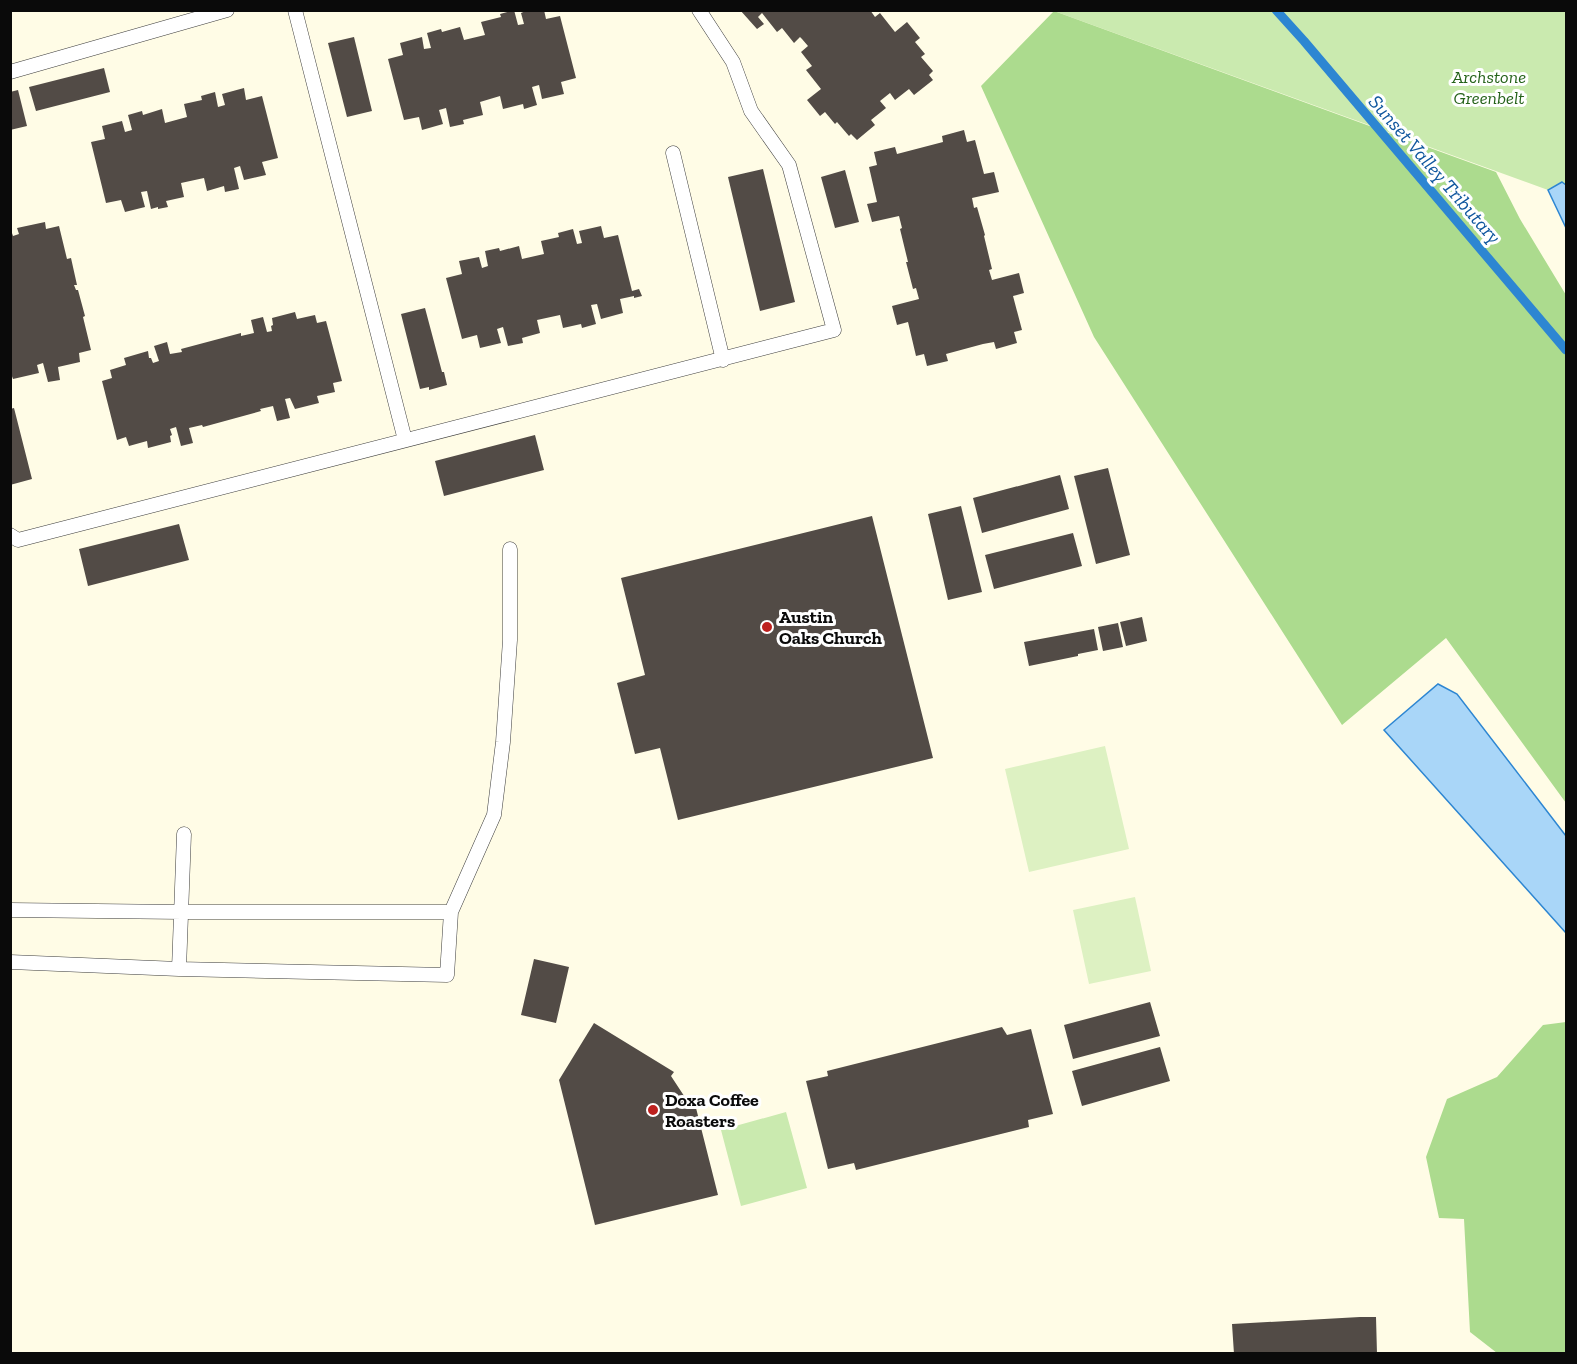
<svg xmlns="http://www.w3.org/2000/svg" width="1577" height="1364" viewBox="0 0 1577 1364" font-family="'Zilla Slab',serif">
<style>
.green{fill:#caeaaf}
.forest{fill:#acdb8e}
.pitch{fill:#ddf1c2}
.water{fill:#a9d6f8;stroke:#2d86d2;stroke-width:1.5}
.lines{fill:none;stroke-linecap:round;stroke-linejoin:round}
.stream{stroke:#2d86d2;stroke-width:9}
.building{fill:#524b46}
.service-casing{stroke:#3d3d3d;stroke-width:15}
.service{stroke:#fff;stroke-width:14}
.poi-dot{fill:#bd201e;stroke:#fff;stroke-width:2}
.labels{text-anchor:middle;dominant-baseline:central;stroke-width:6;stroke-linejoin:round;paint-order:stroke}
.park-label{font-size:18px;font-style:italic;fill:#246219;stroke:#fff}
.poi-label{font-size:18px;font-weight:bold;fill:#0a0a0a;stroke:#fff;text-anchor:start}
.water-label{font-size:20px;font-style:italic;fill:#10579e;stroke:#fff}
</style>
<rect width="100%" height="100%" fill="#fffce6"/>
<path class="green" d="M 1054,11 L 1566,11 L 1566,185 L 1562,182 L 1548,190 Z
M 786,1112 L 807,1188 L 741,1206 L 721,1130 Z"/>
<path class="forest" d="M 1054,11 L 1496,172 L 1520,219 L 1566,295 L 1566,803 L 1446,638 L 1342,725 L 1094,337 L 981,86 Z
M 1566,1022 L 1566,1353 L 1497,1353 L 1470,1332 L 1464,1219 L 1439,1218 L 1426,1157 L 1447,1099 L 1497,1077 L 1543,1025 Z"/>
<path class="pitch" d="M 1105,746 L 1129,849 L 1029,872 L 1005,769 Z
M 1135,897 L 1151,971 L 1089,984 L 1073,910 Z"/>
<path class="water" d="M 1562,182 L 1566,185 L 1566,228 L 1548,190 Z
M 1438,684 L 1457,694 L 1566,836 L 1566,933 L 1384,730 Z"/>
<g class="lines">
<path class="stream" d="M 1276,10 L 1304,41 L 1566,350"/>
</g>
<path class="building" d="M 514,10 L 518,25 L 524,24 L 521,13 L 528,10 L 544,10 L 546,19 L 560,16 L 576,78 L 561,82 L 564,94 L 542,99 L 539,85 L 532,87 L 537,105 L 524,109 L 523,104 L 503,109 L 500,96 L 480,102 L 483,115 L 463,120 L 464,124 L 450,127 L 446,108 L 439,110 L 443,124 L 422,130 L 419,117 L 404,120 L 388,59 L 403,55 L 400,43 L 422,37 L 424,49 L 431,48 L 427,33 L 441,29 L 442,32 L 460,27 L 464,40 L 485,35 L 481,22 L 501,17 L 500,14 Z
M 740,10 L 870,10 L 875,17 L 880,13 L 895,32 L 907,22 L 920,38 L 915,42 L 925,54 L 921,57 L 933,71 L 929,75 L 933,80 L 914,95 L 909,89 L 895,100 L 890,93 L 880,101 L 886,108 L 871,120 L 875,125 L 857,140 L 851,134 L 849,136 L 837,122 L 835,124 L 825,112 L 820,116 L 807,100 L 821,89 L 806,70 L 812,66 L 801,52 L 808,46 L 802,39 L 800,37 L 794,43 L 782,28 L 777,32 L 762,13 L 758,17 L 764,24 L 757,29 Z
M 354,37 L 372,111 L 347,117 L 328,43 Z
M 104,68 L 110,92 L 36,111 L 29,87 Z
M 244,88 L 246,100 L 262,96 L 278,158 L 262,162 L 266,175 L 244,180 L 240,166 L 234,168 L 239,189 L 225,192 L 224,186 L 207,191 L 204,178 L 181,183 L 184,197 L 166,201 L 168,207 L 158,209 L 158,207 L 151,209 L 147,191 L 141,192 L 145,207 L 125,212 L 121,200 L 106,203 L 91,142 L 105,139 L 102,126 L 122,121 L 125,132 L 132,130 L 128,115 L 142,111 L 143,115 L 162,109 L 165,123 L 187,117 L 184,104 L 202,100 L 201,96 L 215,92 L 218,107 L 225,105 L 222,94 Z
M 18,90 L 27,126 L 10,130 L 10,92 Z
M 964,130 L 967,142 L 975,140 L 984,174 L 994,172 L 999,192 L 972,198 L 974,208 L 977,207 L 985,235 L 984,236 L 992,269 L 989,270 L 992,280 L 1019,273 L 1024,293 L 1013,296 L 1022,330 L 1014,332 L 1017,343 L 996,349 L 994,342 L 983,344 L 946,354 L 948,361 L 927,366 L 924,354 L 916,356 L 908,322 L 897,325 L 892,306 L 919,299 L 916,288 L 913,289 L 906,262 L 908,262 L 900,229 L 902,228 L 899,216 L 872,222 L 867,204 L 877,202 L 869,167 L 877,165 L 874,152 L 895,147 L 897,154 L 943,142 L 942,136 Z
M 763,169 L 795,302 L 760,311 L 728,177 Z
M 845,170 L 859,222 L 835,228 L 821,177 Z
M 45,222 L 46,229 L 59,226 L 67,259 L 71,258 L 77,285 L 74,285 L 76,290 L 78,290 L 85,316 L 83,317 L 91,350 L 79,353 L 80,362 L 58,367 L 60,380 L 48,382 L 43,363 L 37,365 L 39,373 L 13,379 L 10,371 L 10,227 L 13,236 L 19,234 L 17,228 Z
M 601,226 L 604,238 L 618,235 L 632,291 L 639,289 L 642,296 L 634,298 L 634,296 L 620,299 L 623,313 L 601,319 L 597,304 L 591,305 L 596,324 L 582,328 L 581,324 L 563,328 L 560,315 L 537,320 L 540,333 L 522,338 L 523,343 L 508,346 L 503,327 L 497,329 L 501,343 L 480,348 L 477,335 L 462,339 L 446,278 L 462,274 L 459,261 L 479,257 L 482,268 L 488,266 L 485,251 L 499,248 L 500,251 L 519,246 L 522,259 L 544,254 L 541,241 L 559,237 L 558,233 L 573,229 L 577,244 L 582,243 L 579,231 Z
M 425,308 L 442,372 L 444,372 L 447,385 L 429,390 L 429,387 L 420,389 L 401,314 Z
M 295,312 L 297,319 L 315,315 L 317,323 L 326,321 L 342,381 L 333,383 L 335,392 L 317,396 L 319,403 L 295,409 L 290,398 L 285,399 L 290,418 L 277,421 L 273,406 L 260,409 L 261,411 L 203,427 L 202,425 L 189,428 L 193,443 L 181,446 L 176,427 L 170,429 L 172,435 L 170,436 L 171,442 L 148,448 L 147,441 L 129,446 L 126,437 L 117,440 L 102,381 L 112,378 L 110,370 L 126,365 L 124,358 L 148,351 L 149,358 L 151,358 L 153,363 L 159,361 L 154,346 L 167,342 L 170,354 L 182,352 L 181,349 L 241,333 L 241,336 L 254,333 L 251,320 L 263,317 L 267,332 L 272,331 L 271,326 L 273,325 L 272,318 Z
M 14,408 L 32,479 L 10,485 L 10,409 Z
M 535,435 L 544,470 L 444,496 L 435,461 Z
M 1108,468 L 1130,555 L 1096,564 L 1074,476 Z
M 1060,475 L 1069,509 L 982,533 L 973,498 Z
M 961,506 L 982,592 L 948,600 L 928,514 Z
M 872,516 L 933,758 L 678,820 L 660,748 L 635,754 L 617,683 L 645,675 L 621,578 Z
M 179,524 L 189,560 L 88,586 L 79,549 Z
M 1073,533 L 1082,566 L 994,589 L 985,555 Z
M 1142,617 L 1147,641 L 1126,646 L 1120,622 Z
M 1118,623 L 1123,647 L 1103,651 L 1098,627 Z
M 1094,629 L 1098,650 L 1078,654 L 1078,656 L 1029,666 L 1024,642 Z
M 534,959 L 569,967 L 556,1023 L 521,1015 Z
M 1150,1002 L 1160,1036 L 1073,1059 L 1064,1025 Z
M 594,1023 L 674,1072 L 671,1076 L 690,1105 L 695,1104 L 718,1195 L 595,1225 L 559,1080 Z
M 1002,1027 L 1007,1035 L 1031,1029 L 1053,1114 L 1028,1120 L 1029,1127 L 856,1170 L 854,1163 L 828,1169 L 806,1081 L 828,1076 L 827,1071 Z
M 1160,1047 L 1170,1081 L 1082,1106 L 1072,1071 Z
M 1360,1317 L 1376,1317 L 1377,1354 L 1234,1354 L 1232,1324 Z"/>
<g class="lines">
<g class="service-casing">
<path id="service" d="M 295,10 L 405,440
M 10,72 L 227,10
M 673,153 L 723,360
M 10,535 L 18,540 L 834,330 L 789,165 L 751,111 L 733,62 L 699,10
M 10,910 L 182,912 L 451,912
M 10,962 L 179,969 L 447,975 L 451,912 L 494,815 L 503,742 L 510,640 L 510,549
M 179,969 L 184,834"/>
</g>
<use href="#service" class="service"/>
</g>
<g class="poi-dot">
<circle cx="767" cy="627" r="6"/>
<circle cx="653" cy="1110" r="6"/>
</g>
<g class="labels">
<g class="park-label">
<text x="1489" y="77">Archstone<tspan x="1489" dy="21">Greenbelt</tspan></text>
</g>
<g class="poi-label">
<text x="779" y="617">Austin<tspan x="779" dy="21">Oaks Church</tspan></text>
<text x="665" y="1100">Doxa Coffee<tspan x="665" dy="21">Roasters</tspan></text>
</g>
<g class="water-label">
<text transform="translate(1435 169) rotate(49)">Sunset Valley Tributary</text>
</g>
</g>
<rect width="1577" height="1364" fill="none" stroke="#0a0a0a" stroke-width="24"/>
</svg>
